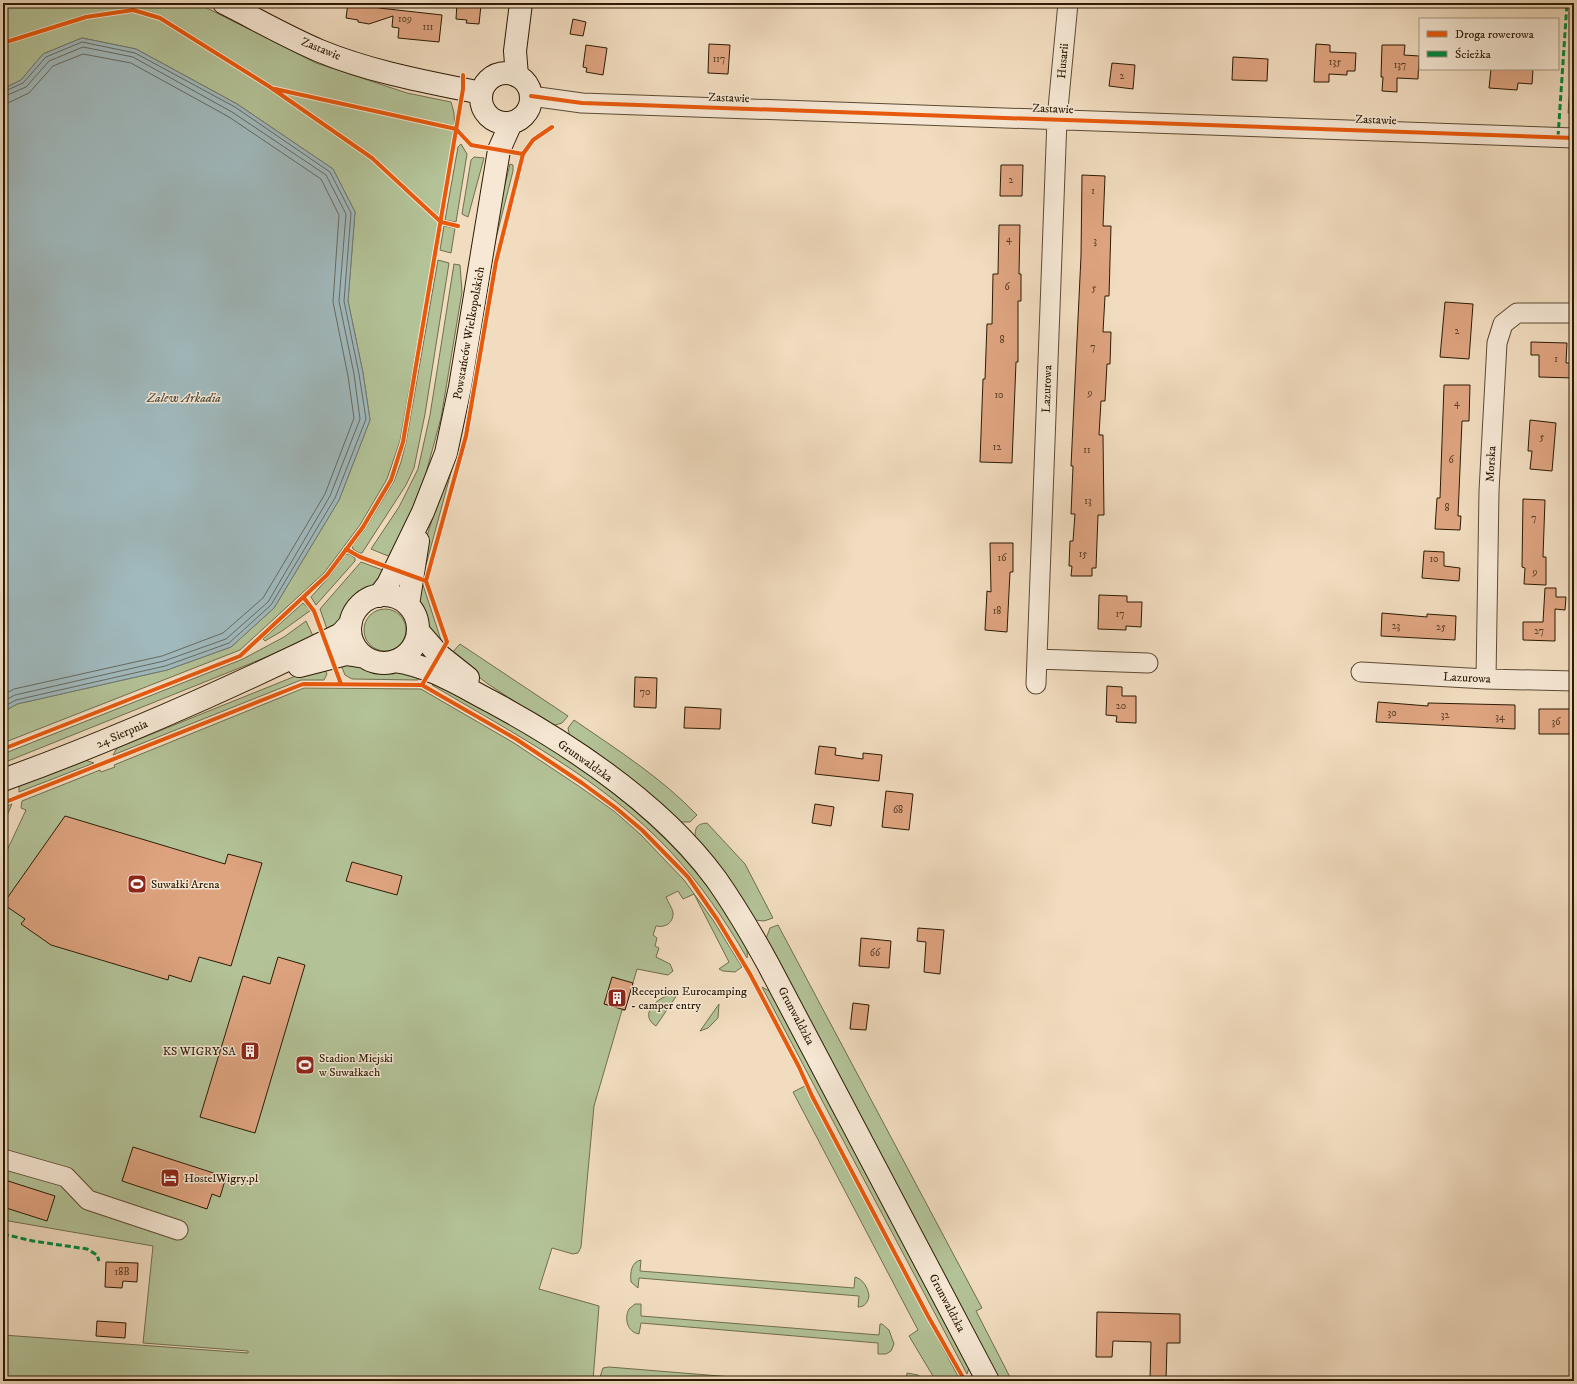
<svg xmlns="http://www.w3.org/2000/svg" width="1577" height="1384" viewBox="0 0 1577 1384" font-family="'IM FELL DW Pica',serif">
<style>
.green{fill:#b3c297;stroke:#706e4e}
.water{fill:#a0b9bd;stroke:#727a73}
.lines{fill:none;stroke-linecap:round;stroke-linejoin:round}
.shore{stroke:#666a60;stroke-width:1}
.building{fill:#dea480;stroke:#2c1b04}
.street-casing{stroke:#5d4b33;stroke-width:21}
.secondary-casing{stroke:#2c1b04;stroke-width:24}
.street{stroke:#f6e8d5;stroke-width:19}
.secondary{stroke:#f6e8d5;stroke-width:22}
.quiet{stroke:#00873e;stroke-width:3;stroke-dasharray:6 3;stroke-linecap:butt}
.cycleway-casing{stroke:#f6e8d5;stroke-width:6}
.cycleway{stroke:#e8590c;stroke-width:4}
.labels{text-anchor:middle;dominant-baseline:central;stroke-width:3;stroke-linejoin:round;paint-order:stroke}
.number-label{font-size:10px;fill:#583d23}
.street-label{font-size:12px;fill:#2c1b04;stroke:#f6e8d5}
.poi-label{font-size:12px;fill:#2c1b04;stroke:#f6e8d5;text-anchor:start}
.water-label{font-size:13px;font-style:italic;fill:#555245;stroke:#f6e8d5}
</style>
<rect width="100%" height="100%" fill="#f1dcbf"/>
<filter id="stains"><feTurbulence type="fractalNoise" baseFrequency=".005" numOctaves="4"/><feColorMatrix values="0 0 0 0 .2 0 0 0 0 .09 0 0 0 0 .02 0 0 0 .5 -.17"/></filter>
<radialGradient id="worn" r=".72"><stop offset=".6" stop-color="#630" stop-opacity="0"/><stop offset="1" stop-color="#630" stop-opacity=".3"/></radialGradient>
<path class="green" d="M 3,3 L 197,3 L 316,63 L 407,93 L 451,102 L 454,113 L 455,133 L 400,441 L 387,479 L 360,525 L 324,573 L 240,650 L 3,743 L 3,712 L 17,704 L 167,670 L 231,647 L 274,608 L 339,500 L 370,420 L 363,373 L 348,301 L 355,212 L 333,169 L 237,104 L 136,49 L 82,38 L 43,54 L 21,80 L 3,89 Z
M 1574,37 L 1574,114 L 1568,113 Z
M 461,144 L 467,154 L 456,222 L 445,220 L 458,147 Z
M 474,157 L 484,158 L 468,217 L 462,214 L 471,160 Z
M 510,164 L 513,165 L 513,171 L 492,254 L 457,450 L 426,565 L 418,567 L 455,441 L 489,250 Z
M 444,226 L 455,228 L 451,253 L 440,250 Z
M 438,260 L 449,263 L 425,414 L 414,468 L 406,485 L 362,553 L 359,553 L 353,549 L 352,546 L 365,529 L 394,481 L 401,462 L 406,442 Z
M 454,264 L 460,265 L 462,292 L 441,418 L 426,473 L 393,558 L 371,549 L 399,507 L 418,469 L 430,415 Z
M 346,554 L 349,554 L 355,558 L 355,561 L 316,605 L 311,597 L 329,577 Z
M 361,562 L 388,572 L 374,589 L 356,599 L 349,608 L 345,617 L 328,632 L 320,609 Z
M 416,583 L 423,585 L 441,640 L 438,646 L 428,631 L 426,616 L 416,594 Z
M 303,603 L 311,610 L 282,631 L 265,641 L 263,639 Z
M364 630a21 21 0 1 1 42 0a21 21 0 1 1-42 0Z
M 306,621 L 314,638 L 3,763 L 3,754 L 243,659 L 284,637 Z
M 460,644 L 568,716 L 562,723 L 552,726 L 488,684 L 450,655 Z
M 339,660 L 357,661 L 370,668 L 380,671 L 396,670 L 422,672 L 418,680 L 352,679 L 345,675 Z
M 323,665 L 327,674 L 324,680 L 301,680 L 113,755 L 117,748 Z
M 436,680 C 546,743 657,807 728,915 C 735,926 750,945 747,958 C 725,920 700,883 670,851 C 604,780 514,734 432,685 Z
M 304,688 L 421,689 L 514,743 L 580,787 L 614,811 L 640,834 L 684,880 L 713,920 L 742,967 L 735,972 L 723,971 L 719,969 L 729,962 L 694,894 L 683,899 L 678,891 L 666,897 C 668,902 672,908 673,912 C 674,923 665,928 656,926 L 653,935 L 657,938 L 655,946 L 659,948 L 656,957 L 670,964 L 673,971 L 668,975 L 637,969 L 625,1010 L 622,1010 L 594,1106 L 581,1247 L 578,1253 L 573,1254 L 552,1248 L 539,1289 L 599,1306 L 593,1380 L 599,1380 L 603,1368 L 609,1367 L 781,1381 L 3,1381 L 3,1335 L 248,1353 L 248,1351 L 143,1343 L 153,1246 L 3,1220 L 3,859 L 26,810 L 21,808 L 22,801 L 100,770 L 101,772 L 115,767 L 114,765 Z
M 574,720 C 616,749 662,778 697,815 L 690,822 L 679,822 L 570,738 L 568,728 Z
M 85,760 L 94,763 L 19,792 L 19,786 Z
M 12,804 L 3,825 L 3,808 Z
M 707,823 L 745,864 L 773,918 L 764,921 L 755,920 L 695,838 C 695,828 696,824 707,823 Z
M 778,925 L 982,1308 L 976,1311 L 1012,1381 L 999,1381 L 766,939 L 770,928 Z
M 762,987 L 773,993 L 969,1368 L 967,1374 Z
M 671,995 L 677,995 L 656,1026 C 638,1015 657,997 671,995 Z
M 719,1004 L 718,1018 L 708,1028 L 700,1031 Z
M 805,1086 L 960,1380 L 957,1381 L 936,1381 L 909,1336 L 918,1330 L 793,1092 Z
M 641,1260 L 640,1271 L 854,1288 L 855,1277 C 863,1279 868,1288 869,1296 C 868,1302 865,1307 858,1307 L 859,1296 L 639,1278 L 638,1288 L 631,1282 C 630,1273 631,1262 641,1260 Z
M 635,1304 L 641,1304 L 641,1316 L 879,1335 L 880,1324 L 882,1324 L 889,1330 L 894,1344 L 891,1351 L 886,1354 L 878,1354 L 878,1343 L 641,1323 L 639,1334 C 627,1332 624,1318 629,1309 Z
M 907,1373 L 918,1375 L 925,1381 L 906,1381 Z"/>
<path class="water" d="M 82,38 L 136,49 L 237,104 L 333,169 L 355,212 L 348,301 L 363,373 L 370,420 L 339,500 L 274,608 L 231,647 L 167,670 L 17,704 L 3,712 L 3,89 L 21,80 L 43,54 Z"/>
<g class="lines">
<path class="shore" d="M 3,92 L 23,83 L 46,57 L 82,42 L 135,53 L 235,107 L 330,172 L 351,213 L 344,301 L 359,374 L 366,419 L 335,498 L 271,605 L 229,643 L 165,666 L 16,700 L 3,707
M 3,97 L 26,87 L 49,61 L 83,47 L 133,57 L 232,112 L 326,175 L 346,214 L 339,301 L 354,374 L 360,419 L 330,496 L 268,602 L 226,639 L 164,661 L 15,695 L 3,701
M 3,103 L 10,102 L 29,93 L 53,66 L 83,54 L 131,63 L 229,117 L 321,179 L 339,215 L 333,302 L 348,376 L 354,418 L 325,494 L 263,598 L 223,633 L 162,656 L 14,689 L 3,695"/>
</g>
<path class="building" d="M 348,3 L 380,3 L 379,8 L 442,15 L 439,42 L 398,38 L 399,28 L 392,27 L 393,16 L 369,24 L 358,22 L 358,20 L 346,18 Z
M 457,3 L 481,5 L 479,24 L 466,23 L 467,20 L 456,19 Z
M 573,19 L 586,22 L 583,36 L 570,34 Z
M 709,44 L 730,45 L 728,74 L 708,73 Z
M 1316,44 L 1330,45 L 1330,52 L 1356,53 L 1355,71 L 1347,71 L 1347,75 L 1329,74 L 1329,82 L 1314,82 Z
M 586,45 L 607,48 L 603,75 L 586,72 L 587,68 L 583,67 Z
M 1382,45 L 1405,45 L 1404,55 L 1419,56 L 1418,79 L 1397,78 L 1397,92 L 1382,91 L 1383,77 L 1381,77 Z
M 1233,57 L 1268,59 L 1267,81 L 1232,80 Z
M 1112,63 L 1135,65 L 1133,89 L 1109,86 Z
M 1491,69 L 1533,69 L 1532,84 L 1518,83 L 1517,90 L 1489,88 Z
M 1001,165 L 1023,165 L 1022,196 L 1000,196 Z
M 1082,175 L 1105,176 L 1103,226 L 1111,226 L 1109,296 L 1105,296 L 1103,332 L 1111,332 L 1110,364 L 1107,364 L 1105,401 L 1101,401 L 1099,435 L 1103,435 L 1104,515 L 1098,515 L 1096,568 L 1092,568 L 1092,576 L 1071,576 L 1072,566 L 1069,566 L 1070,541 L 1073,541 L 1075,514 L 1071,514 L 1073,466 L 1071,466 L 1081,256 Z
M 999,225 L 1020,225 L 1019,274 L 1021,274 L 1021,301 L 1018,301 L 1018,362 L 1016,362 L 1012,463 L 980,462 L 983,379 L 985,379 L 987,324 L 992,324 L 993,274 L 998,274 Z
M 1445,302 L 1473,304 L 1469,359 L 1440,357 Z
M 1531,342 L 1567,343 L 1566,363 L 1574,363 L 1574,378 L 1539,377 L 1539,355 L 1531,355 Z
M 1444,385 L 1470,385 L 1469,421 L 1462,421 L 1458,516 L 1461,516 L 1460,530 L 1435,529 L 1437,498 L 1440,498 Z
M 1530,420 L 1556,423 L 1552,471 L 1530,469 L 1532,451 L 1528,451 Z
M 1523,499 L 1545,500 L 1543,557 L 1546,557 L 1546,585 L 1524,584 L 1525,568 L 1522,567 Z
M 990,543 L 1013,543 L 1013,572 L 1010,572 L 1007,632 L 985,630 L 987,591 L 991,592 Z
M 1424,551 L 1444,552 L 1444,566 L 1460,568 L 1459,581 L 1422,578 Z
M 1545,588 L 1556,588 L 1556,597 L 1566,597 L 1565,610 L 1555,609 L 1555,641 L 1523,640 L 1523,622 L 1543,622 Z
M 1099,595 L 1127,596 L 1127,602 L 1142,602 L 1141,627 L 1126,626 L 1126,630 L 1098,629 Z
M 1382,613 L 1427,617 L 1427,614 L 1456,616 L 1455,640 L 1381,636 Z
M 635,677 L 657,678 L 656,708 L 634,707 Z
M 1107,686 L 1122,687 L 1122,696 L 1136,696 L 1136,723 L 1116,722 L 1117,716 L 1106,715 Z
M 1378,702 L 1428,706 L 1428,703 L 1515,705 L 1515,729 L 1376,722 Z
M 685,707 L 721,709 L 720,729 L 684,728 Z
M 1539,709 L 1573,709 L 1573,734 L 1539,734 Z
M 819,746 L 836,748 L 835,755 L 863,759 L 863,753 L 882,755 L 879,781 L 815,774 Z
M 886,791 L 913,794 L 909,830 L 882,827 Z
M 815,804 L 834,807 L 831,826 L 812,823 Z
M 65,816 L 225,864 L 228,854 L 262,863 L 231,966 L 199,957 L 191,982 L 169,975 L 168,980 L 51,945 L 21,924 L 25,919 L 3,904 Z
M 352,862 L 402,876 L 397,895 L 346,881 Z
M 918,928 L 944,930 L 940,974 L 924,972 L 926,942 L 917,941 Z
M 861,938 L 891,941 L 889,968 L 859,966 Z
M 278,957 L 305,965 L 255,1133 L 200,1117 L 243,976 L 270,984 Z
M 612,977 L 633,983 L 625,1010 L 604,1004 Z
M 853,1003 L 869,1005 L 866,1030 L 850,1029 Z
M 133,1147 L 226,1177 L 220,1197 L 212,1194 L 207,1209 L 122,1181 Z
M 8,1181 L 55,1196 L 47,1221 L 3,1207 L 3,1195 Z
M 106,1262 L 138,1263 L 137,1282 L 123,1281 L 122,1288 L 105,1287 Z
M 1097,1312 L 1180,1314 L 1180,1343 L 1167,1343 L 1166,1381 L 1150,1381 L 1151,1342 L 1113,1341 L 1112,1357 L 1096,1357 Z
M 97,1321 L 126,1323 L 125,1338 L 96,1336 Z"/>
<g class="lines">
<g class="street-casing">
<path id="street" d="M 531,96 L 582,103 L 1574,138
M 1037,659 L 1148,663
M 1361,672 L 1486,679 L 1574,681
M 1486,679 L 1489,491 L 1497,343 L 1503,324 L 1517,313 L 1574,313
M 1036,684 L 1057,119 L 1068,3
M 3,1159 L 66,1177 L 88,1200 L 178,1230"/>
</g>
<g class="secondary-casing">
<path id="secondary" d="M 224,3 C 256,19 287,37 320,51 C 371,72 427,82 481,93
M481 98a25 25 0 1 1 50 0a25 25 0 1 1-50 0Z
M 517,76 L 515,51 L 521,3
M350 629a34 34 0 1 1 68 0a34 34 0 1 1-68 0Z
M 379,596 L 388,584 L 423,512 L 446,453 L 460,387 L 499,150 L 511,123
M 408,605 L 418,541
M 418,631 L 439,655 L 468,678
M 395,661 C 431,666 461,686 492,702 C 573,746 661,804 716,879 C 735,906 752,935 768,964 L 988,1381
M 299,666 L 346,654 L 365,657
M 3,780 C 119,738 231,688 341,634 L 351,623"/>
</g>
<use href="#street" class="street"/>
<use href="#secondary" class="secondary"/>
<path class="quiet" d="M 1558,137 L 1567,3
M 3,1234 L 33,1241 L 87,1249 L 97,1255 L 99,1261"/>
<g class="cycleway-casing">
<path id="cycleway" d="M 3,43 L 86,17 L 133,10 L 160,18 L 270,87 L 372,158 L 441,222 L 458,226
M 275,89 L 456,129 L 471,145 L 523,154 L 533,140 L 552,127
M 531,96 L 582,103 L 1574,138
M 346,549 L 360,557 L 426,581 L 447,642 L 422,685
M 426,581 L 466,436 L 496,262 L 523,154
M 304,598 L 314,611 L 341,684
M 3,749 L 240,656 L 327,575 L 363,527 L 391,480 L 403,442 L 463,89 L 463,75
M 3,803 L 303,684 L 422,685 L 516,739 L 582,783 L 616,808 L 642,830 L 688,877 L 717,919 L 750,974 L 799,1067 L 812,1096 L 928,1316 L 965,1381"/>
</g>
<use href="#cycleway" class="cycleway"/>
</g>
<defs>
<g id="stadium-square" transform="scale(1)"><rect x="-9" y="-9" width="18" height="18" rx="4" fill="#8f2418" stroke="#f6e8d5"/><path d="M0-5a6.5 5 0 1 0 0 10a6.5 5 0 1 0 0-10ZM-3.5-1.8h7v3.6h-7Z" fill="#fff"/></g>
<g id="building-square" transform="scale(1)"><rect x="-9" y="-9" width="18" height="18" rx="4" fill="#8f2418" stroke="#f6e8d5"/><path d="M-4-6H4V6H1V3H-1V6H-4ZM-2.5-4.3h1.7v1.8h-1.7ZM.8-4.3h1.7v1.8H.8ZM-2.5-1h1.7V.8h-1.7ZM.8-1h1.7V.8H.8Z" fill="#fff"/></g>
<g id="hotel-square" transform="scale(1)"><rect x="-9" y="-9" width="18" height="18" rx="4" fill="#8f2418" stroke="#f6e8d5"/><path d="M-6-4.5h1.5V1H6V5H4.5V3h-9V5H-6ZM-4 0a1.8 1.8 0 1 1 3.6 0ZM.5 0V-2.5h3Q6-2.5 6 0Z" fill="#fff"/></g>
</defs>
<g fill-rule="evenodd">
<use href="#stadium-square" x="137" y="884"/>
<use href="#building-square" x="617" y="998"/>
<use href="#building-square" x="250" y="1051"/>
<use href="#stadium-square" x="305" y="1065"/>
<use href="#hotel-square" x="170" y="1178"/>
</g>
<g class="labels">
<g class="number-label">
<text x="405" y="19">109</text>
<text x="428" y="27">111</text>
<text x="719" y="59">117</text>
<text x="1335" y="62">135</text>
<text x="1400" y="65">137</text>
<text x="1122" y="76">2</text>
<text x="1011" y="180">2</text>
<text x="1093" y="191">1</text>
<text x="1009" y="239">4</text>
<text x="1095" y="241">3</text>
<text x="1007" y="287">6</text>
<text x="1094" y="288">5</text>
<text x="1457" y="331">2</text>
<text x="1002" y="340">8</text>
<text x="1093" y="347">7</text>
<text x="1556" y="359">1</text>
<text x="1090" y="393">9</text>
<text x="999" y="395">10</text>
<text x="1457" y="403">4</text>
<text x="1542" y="437">5</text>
<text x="997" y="447">12</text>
<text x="1087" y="450">11</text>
<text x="1451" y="460">6</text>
<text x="1088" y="501">13</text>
<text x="1447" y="508">8</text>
<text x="1534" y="518">7</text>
<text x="1083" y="554">15</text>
<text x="1002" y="558">16</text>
<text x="1434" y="559">10</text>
<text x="1535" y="572">9</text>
<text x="997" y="611">18</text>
<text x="1120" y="614">17</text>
<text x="1396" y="626">23</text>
<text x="1441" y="627">25</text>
<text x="1539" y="631">27</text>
<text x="645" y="692">70</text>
<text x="1121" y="706">20</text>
<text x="1392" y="713">30</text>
<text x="1445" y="715">32</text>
<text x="1500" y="717">34</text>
<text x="1556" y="722">36</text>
<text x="898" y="810">68</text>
<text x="875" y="953">66</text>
<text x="122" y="1272">18B</text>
</g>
<g class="street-label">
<text transform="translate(321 49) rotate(22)">Zastawie</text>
<text transform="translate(1063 61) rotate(-85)">Husarii</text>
<text transform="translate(729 98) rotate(2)">Zastawie</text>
<text transform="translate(1053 109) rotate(2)">Zastawie</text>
<text transform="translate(1376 120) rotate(2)">Zastawie</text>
<text transform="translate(469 333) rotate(-80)">Powstańców Wielkopolskich</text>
<text transform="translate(1047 389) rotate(-88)">Lazurowa</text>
<text transform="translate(1491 464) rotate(-87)">Morska</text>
<text transform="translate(1467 678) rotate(3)">Lazurowa</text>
<text transform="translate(122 734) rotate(-23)">24 Sierpnia</text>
<text transform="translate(585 761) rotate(35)">Grunwaldzka</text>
<text transform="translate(796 1016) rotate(62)">Grunwaldzka</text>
<text transform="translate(947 1303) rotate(62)">Grunwaldzka</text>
</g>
<g class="poi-label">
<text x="151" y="884">Suwałki Arena</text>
<text x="631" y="991">Reception Eurocamping<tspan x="631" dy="14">- camper entry</tspan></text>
<text x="236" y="1051" text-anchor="end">KS WIGRY SA</text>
<text x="319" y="1058">Stadion Miejski<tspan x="319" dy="14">w Suwałkach</tspan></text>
<text x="184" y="1178">HostelWigry.pl</text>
</g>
<g class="water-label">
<text x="184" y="398">Zalew Arkadia</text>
</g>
</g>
<rect width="1577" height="1384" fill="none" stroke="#f1dcbf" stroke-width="16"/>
<rect x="4" y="4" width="1569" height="1376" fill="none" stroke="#2c1b04" stroke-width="2"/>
<rect x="8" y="8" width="1561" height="1368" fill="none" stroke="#2c1b04"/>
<rect x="1419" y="18" width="140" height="52" fill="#f6e8d5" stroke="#a59681"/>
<rect x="1427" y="31" width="20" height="6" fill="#e8590c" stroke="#a59681"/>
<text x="1455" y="38" font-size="12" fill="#2c1b04">Droga rowerowa</text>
<rect x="1427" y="51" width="20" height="6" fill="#00873e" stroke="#a59681"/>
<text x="1455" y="58" font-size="12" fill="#2c1b04">Ścieżka</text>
<rect width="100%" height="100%" filter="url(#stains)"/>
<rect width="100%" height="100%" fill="url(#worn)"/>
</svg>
